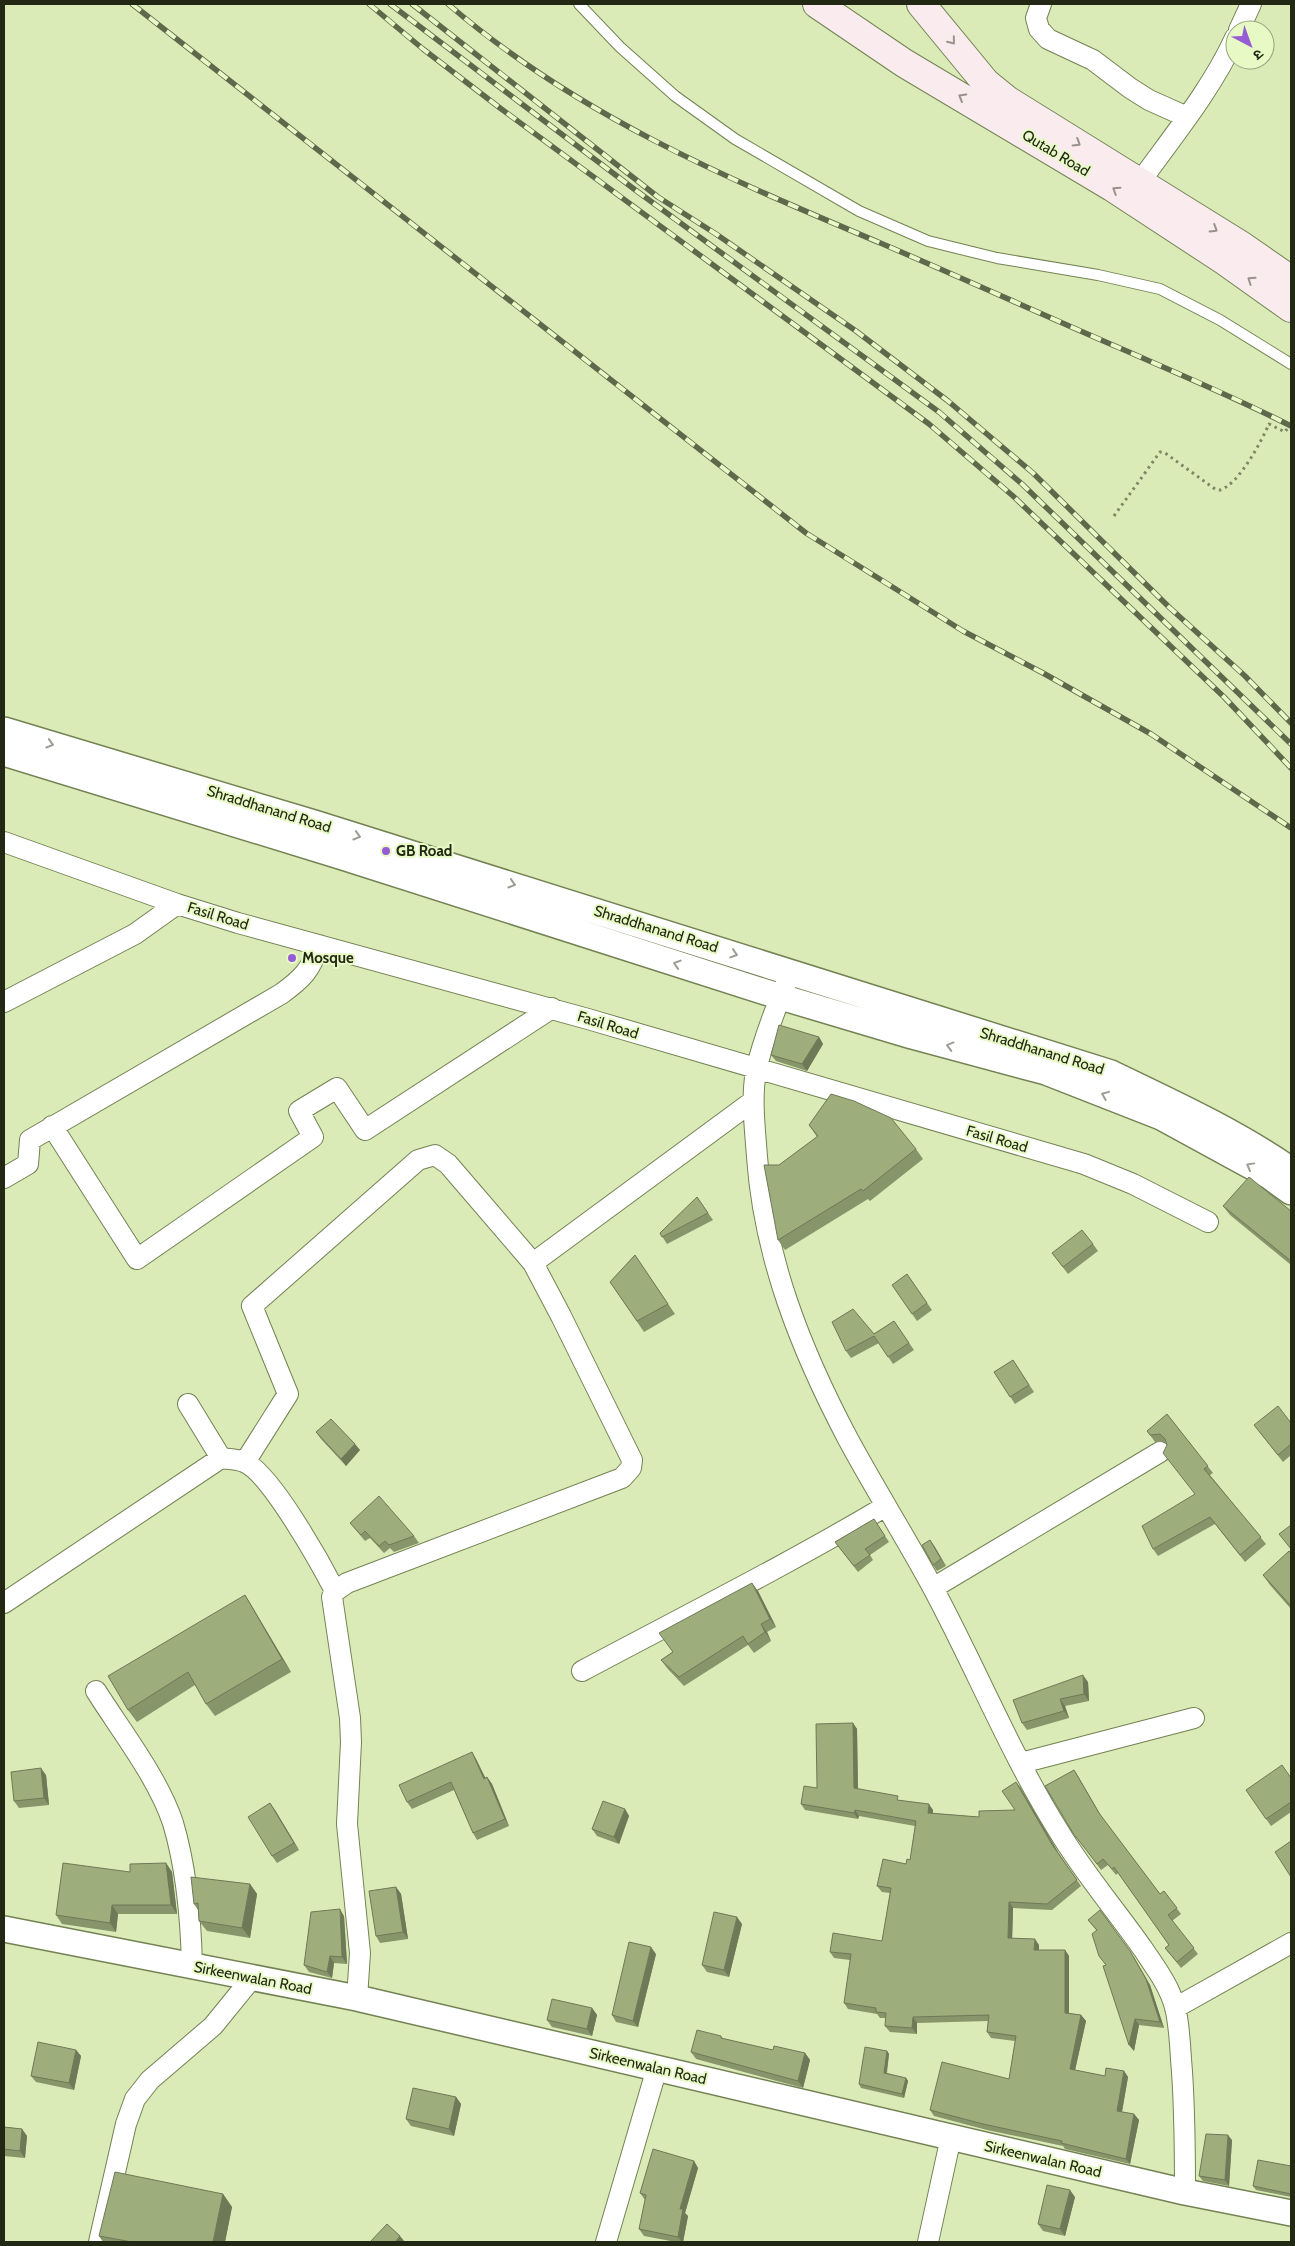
<svg xmlns="http://www.w3.org/2000/svg" width="1295" height="2246" viewBox="0 0 1295 2246" font-family="Cabin,'Noto Sans Devanagari',sans-serif">
<style>
.lines{fill:none;stroke-linecap:round;stroke-linejoin:round}
.service-casing{stroke:#738253;stroke-width:12}
.minor-casing{stroke:#738253;stroke-width:22}
.tertiary-casing{stroke:#738253;stroke-width:28}
.secondary-casing{stroke:#738253;stroke-width:30}
.path{stroke:#7c8764;stroke-width:3;stroke-dasharray:2.5 4;stroke-linecap:butt}
.service{stroke:#fff;stroke-width:10}
.minor{stroke:#fff;stroke-width:20}
.tertiary{stroke:#fff;stroke-width:25}
.secondary{stroke:#faebee;stroke-width:28}
.rail-casing{stroke:#5e684a;stroke-width:5.5}
.rail{stroke:#e7f9c5;stroke-width:4;stroke-dasharray:11;stroke-linecap:butt}
.wall{fill:#87956b}
.shaded-wall{fill:#6e7957}
.building{fill:#9dad7c;stroke:#6e7957}
.oneway{stroke:#99938c}
.oneway2{stroke:#9c9e95}
.poi-dot{fill:#955cd4;stroke:#e7f9c5;stroke-width:2}
.labels{text-anchor:middle;dominant-baseline:central;stroke-width:4;stroke-linejoin:round;paint-order:stroke}
.street-label{font-size:15px;fill:#222814;stroke:#e7f9c5}
.poi-label{font-size:15px;font-weight:bold;fill:#222814;stroke:#e7f9c5;text-anchor:start}
</style>
<rect width="100%" height="100%" fill="#daebb8"/>
<g class="lines">
<g class="service-casing">
<path id="service" d="M 579,4 L 620,47 L 675,96 L 735,139 L 859,211 L 928,241 L 997,258 L 1098,275 L 1160,289 L 1220,320 L 1291,364"/>
</g>
<g class="minor-casing">
<path id="minor" d="M 1041,4 L 1036,18 L 1039,29 L 1048,39 L 1093,60 L 1130,88 L 1149,100 L 1187,117
M 1239,30 L 1251,4
M 1140,182 C 1173,136 1211,90 1235,38
M 4,842 L 177,904 L 238,923 L 588,1019 L 1084,1164 L 1133,1184 L 1208,1222
M 786,983 C 775,1010 762,1043 756,1071 C 751,1100 755,1128 757,1157 C 764,1257 801,1350 848,1439 C 875,1489 906,1538 933,1588 C 976,1668 1010,1753 1058,1830 C 1083,1872 1115,1909 1143,1949 C 1155,1967 1169,1985 1175,2007 C 1179,2023 1180,2042 1181,2059 C 1185,2104 1185,2148 1185,2192
M 4,1002 L 135,934 L 177,904
M 52,1126 L 137,1259 L 313,1137 L 299,1111 L 337,1088 L 365,1130 L 552,1008
M 4,1178 L 28,1164 L 30,1140 L 281,994 C 302,979 311,970 319,945
M 533,1263 L 753,1101
M 188,1404 L 221,1458
M 245,1462 L 288,1394 L 252,1306 L 418,1160 L 435,1155 L 448,1164 L 533,1263 L 561,1316 L 632,1460 L 631,1468 L 622,1478 L 347,1583 L 334,1592 L 332,1597 L 350,1718 L 351,1742 L 347,1824 L 360,1953 L 357,1998
M 933,1588 L 1160,1452
M 4,1603 L 221,1458 C 228,1459 238,1459 244,1462 C 270,1472 321,1564 335,1591
M 582,1671 C 683,1617 787,1565 886,1506
M 96,1691 C 122,1732 158,1778 173,1823 C 187,1870 191,1919 192,1967
M 1021,1763 L 1194,1718
M 1175,2008 L 1291,1943
M 99,2242 L 126,2124 L 135,2099 L 150,2080 L 213,2026 L 252,1978
M 606,2242 L 657,2068
M 928,2242 L 951,2137"/>
</g>
<g class="tertiary-casing">
<path id="tertiary" d="M 4,730 L 314,823 L 1111,1073 C 1173,1103 1235,1131 1291,1170
M 4,753 L 343,857 L 781,997 L 912,1036 L 1046,1072 L 1161,1117 L 1269,1176 L 1291,1192
M 4,1929 L 357,1998 L 1185,2192 L 1291,2213"/>
</g>
<g class="secondary-casing">
<path id="secondary" d="M 817,4 L 904,63 L 1112,187 L 1225,261 L 1291,308
M 921,4 L 986,83 L 1007,100 L 1242,246 L 1291,280"/>
</g>
<path class="path" d="M 1114,516 L 1160,452 L 1165,453 L 1215,489 L 1220,490 C 1239,484 1261,442 1269,424 L 1285,432 L 1291,423"/>
<use href="#service" class="service"/>
<use href="#minor" class="minor"/>
<use href="#tertiary" class="tertiary"/>
<use href="#secondary" class="secondary"/>
<g class="rail-casing">
<path id="rail" d="M 132,4 L 806,533 L 963,631 L 1043,673 L 1151,734 L 1291,828
M 369,4 L 423,49 L 500,108 L 929,424 L 1013,496 L 1224,697 L 1291,768
M 390,4 L 634,189 L 939,412 L 1022,484 L 1291,744
M 412,4 L 658,197 L 716,234 L 856,331 L 948,401 L 1033,473 L 1170,608 L 1245,676 L 1291,723
M 448,4 C 577,115 724,177 878,242 C 960,277 1041,314 1122,349 C 1179,374 1236,398 1291,426"/>
</g>
<use href="#rail" class="rail"/>
</g>
<path class="wall" d="M 819,1037 L 823,1044 L 807,1071 L 776,1061 L 771,1055 Z
M 809,1125 L 916,1149 L 923,1159 L 870,1201 L 868,1199 L 785,1250 L 778,1240 L 779,1165 L 817,1137 Z
M 697,1197 L 713,1220 L 667,1244 L 660,1233 Z
M 1223,1206 L 1291,1211 L 1291,1265 L 1230,1215 Z
M 1093,1244 L 1098,1251 L 1068,1274 L 1052,1253 Z
M 635,1255 L 675,1314 L 644,1332 L 610,1282 Z
M 907,1274 L 932,1310 L 917,1321 L 892,1285 Z
M 894,1321 L 914,1350 L 893,1364 L 879,1343 L 851,1358 L 846,1351 Z
M 1013,1360 L 1034,1392 L 1015,1404 L 994,1372 Z
M 1167,1414 L 1213,1473 L 1210,1475 L 1266,1544 L 1245,1562 L 1215,1524 L 1158,1556 L 1153,1549 L 1195,1494 L 1167,1445 L 1166,1442 L 1155,1442 L 1147,1431 Z
M 1291,1423 L 1291,1455 L 1283,1462 L 1254,1425 Z
M 316,1432 L 360,1450 L 346,1466 L 321,1439 Z
M 874,1519 L 889,1542 L 870,1555 L 873,1560 L 858,1572 L 835,1542 Z
M 350,1523 L 414,1536 L 419,1543 L 394,1552 L 390,1548 L 384,1553 L 370,1538 L 365,1541 Z
M 930,1540 L 946,1566 L 937,1571 L 933,1565 Z
M 1291,1554 L 1291,1609 L 1270,1585 L 1263,1575 Z
M 758,1591 L 776,1627 L 767,1632 L 771,1641 L 754,1653 L 748,1645 L 684,1686 L 667,1668 L 661,1660 Z
M 245,1595 L 253,1608 L 291,1672 L 215,1716 L 206,1704 L 195,1685 L 137,1722 L 128,1710 Z
M 1088,1682 L 1089,1701 L 1065,1706 L 1069,1718 L 1027,1730 L 1022,1723 Z
M 853,1723 L 857,1729 L 858,1789 L 933,1810 L 933,1813 L 979,1817 L 1015,1810 L 1020,1787 L 1058,1852 L 1081,1886 L 1052,1910 L 1013,1908 L 1012,1938 L 1039,1945 L 1039,1950 L 1065,1950 L 1069,1956 L 1069,2013 L 1081,2015 L 1086,2021 L 1075,2070 L 1105,2076 L 1124,2071 L 1128,2077 L 1122,2112 L 1134,2114 L 1139,2120 L 1130,2164 L 1065,2149 L 1063,2146 L 987,2130 L 934,2116 L 930,2110 L 1009,2079 L 1015,2041 L 991,2038 L 987,2032 L 988,2021 L 917,2023 L 917,2034 L 890,2032 L 885,2026 L 886,2018 L 880,2018 L 877,2014 L 848,2009 L 844,2003 L 850,1960 L 834,1958 L 830,1952 L 882,1941 L 890,1893 L 882,1892 L 877,1886 L 910,1860 L 915,1826 L 859,1816 L 858,1819 L 805,1810 L 801,1804 L 817,1788 Z
M 472,1752 L 476,1759 L 485,1778 L 487,1777 L 492,1784 L 509,1826 L 477,1840 L 473,1833 L 454,1790 L 412,1809 L 407,1802 Z
M 1074,1770 L 1102,1818 L 1160,1894 L 1164,1891 L 1181,1914 L 1172,1921 L 1198,1954 L 1181,1968 L 1165,1948 L 1169,1945 L 1118,1873 L 1116,1875 L 1108,1865 L 1101,1870 L 1078,1839 Z
M 46,1775 L 49,1805 L 19,1808 L 14,1801 Z
M 1291,1778 L 1291,1812 L 1271,1826 L 1246,1790 Z
M 625,1809 L 629,1816 L 619,1844 L 597,1836 L 592,1829 Z
M 275,1810 L 299,1850 L 277,1863 L 272,1856 Z
M 166,1863 L 172,1872 L 177,1914 L 118,1914 L 116,1932 L 62,1924 L 56,1915 L 130,1872 Z
M 250,1884 L 257,1894 L 250,1938 L 207,1931 L 199,1921 L 198,1910 L 194,1904 Z
M 396,1887 L 401,1894 L 408,1939 L 380,1943 L 376,1936 Z
M 344,1916 L 347,1964 L 334,1963 L 332,1978 L 309,1972 L 304,1965 Z
M 1088,1920 L 1134,1957 L 1150,1985 L 1164,2028 L 1139,2025 L 1134,2051 L 1129,2045 L 1106,1965 L 1099,1956 L 1096,1930 Z
M 742,1924 L 729,1977 L 707,1972 L 702,1965 Z
M 656,1954 L 638,2027 L 616,2022 L 612,2015 Z
M 592,2008 L 597,2015 L 592,2036 L 552,2027 L 547,2020 Z
M 721,2036 L 723,2039 L 773,2050 L 805,2053 L 810,2060 L 803,2088 L 696,2059 L 691,2052 Z
M 76,2050 L 81,2056 L 74,2090 L 36,2082 L 31,2076 Z
M 887,2051 L 889,2054 L 887,2073 L 906,2078 L 908,2081 L 904,2098 L 861,2088 L 859,2084 Z
M 456,2097 L 461,2104 L 454,2136 L 411,2126 L 406,2119 Z
M 4,2127 L 22,2129 L 27,2136 L 25,2158 L 4,2156 Z
M 1232,2140 L 1229,2186 L 1203,2181 L 1199,2176 Z
M 694,2161 L 698,2168 L 685,2213 L 688,2216 L 683,2242 L 676,2242 L 644,2236 L 639,2229 L 645,2200 L 640,2193 Z
M 1291,2166 L 1291,2197 L 1256,2190 L 1253,2186 Z
M 223,2194 L 232,2207 L 225,2242 L 103,2242 L 99,2236 Z
M 1075,2197 L 1065,2236 L 1043,2231 L 1038,2224 Z"/>
<path class="shaded-wall" d="M 819,1037 L 823,1044 L 807,1071 L 802,1064 Z
M 355,1444 L 360,1450 L 346,1466 L 341,1459 Z
M 930,1540 L 935,1547 L 946,1566 L 941,1559 Z
M 752,1583 L 758,1591 L 776,1627 L 770,1619 Z
M 245,1595 L 253,1608 L 291,1672 L 282,1659 Z
M 761,1624 L 767,1632 L 771,1641 L 765,1632 Z
M 1083,1675 L 1088,1682 L 1089,1701 L 1084,1694 Z
M 1060,1699 L 1065,1706 L 1069,1718 L 1064,1711 Z
M 853,1723 L 857,1729 L 858,1794 L 854,1788 Z
M 472,1752 L 476,1759 L 489,1785 L 484,1779 Z
M 41,1768 L 46,1775 L 49,1805 L 44,1798 Z
M 1074,1770 L 1078,1776 L 1103,1819 L 1099,1813 Z
M 487,1777 L 492,1784 L 509,1826 L 505,1819 Z
M 1016,1782 L 1020,1787 L 1058,1852 L 1053,1846 Z
M 270,1803 L 275,1810 L 299,1850 L 294,1843 Z
M 929,1804 L 933,1810 L 932,1819 L 928,1813 Z
M 625,1809 L 629,1816 L 619,1844 L 614,1837 Z
M 855,1810 L 859,1816 L 858,1819 L 854,1813 Z
M 166,1863 L 172,1872 L 177,1914 L 171,1905 Z
M 250,1884 L 257,1894 L 250,1938 L 242,1928 Z
M 396,1887 L 401,1894 L 408,1939 L 403,1932 Z
M 1009,1902 L 1013,1908 L 1012,1944 L 1008,1938 Z
M 112,1905 L 118,1914 L 116,1932 L 110,1923 Z
M 340,1909 L 344,1916 L 347,1964 L 342,1957 Z
M 737,1917 L 742,1924 L 729,1977 L 724,1970 Z
M 1035,1939 L 1039,1945 L 1039,1956 L 1034,1950 Z
M 651,1947 L 656,1954 L 638,2027 L 633,2021 Z
M 1065,1950 L 1069,1956 L 1069,2019 L 1065,2013 Z
M 1130,1951 L 1150,1985 L 1164,2028 L 1160,2022 Z
M 330,1956 L 334,1963 L 332,1978 L 327,1972 Z
M 592,2008 L 597,2015 L 592,2036 L 587,2029 Z
M 1081,2015 L 1086,2021 L 1074,2075 L 1070,2069 Z
M 913,2017 L 917,2023 L 917,2034 L 912,2028 Z
M 1135,2019 L 1139,2025 L 1134,2051 L 1129,2045 Z
M 76,2050 L 81,2056 L 74,2090 L 69,2083 Z
M 887,2051 L 889,2054 L 886,2076 L 884,2073 Z
M 805,2053 L 810,2060 L 803,2088 L 798,2081 Z
M 1124,2071 L 1128,2077 L 1121,2117 L 1117,2111 Z
M 906,2078 L 908,2081 L 904,2098 L 902,2094 Z
M 456,2097 L 461,2104 L 454,2136 L 449,2129 Z
M 1134,2114 L 1139,2120 L 1130,2164 L 1126,2159 Z
M 22,2129 L 27,2136 L 25,2158 L 20,2151 Z
M 1228,2135 L 1232,2140 L 1229,2186 L 1225,2180 Z
M 694,2161 L 698,2168 L 685,2213 L 688,2216 L 683,2242 L 682,2242 L 678,2237 L 680,2209 Z
M 1070,2190 L 1075,2197 L 1065,2236 L 1060,2229 Z
M 223,2194 L 232,2207 L 225,2242 L 213,2242 Z
M 400,2236 L 405,2242 L 395,2242 Z"/>
<path class="building" d="M 779,1025 L 819,1037 L 802,1064 L 771,1055 Z
M 831,1094 L 854,1101 L 891,1118 L 916,1149 L 863,1191 L 861,1189 L 778,1240 L 764,1165 L 779,1165 L 818,1136 L 809,1125 Z
M 1249,1177 L 1291,1211 L 1291,1261 L 1223,1206 Z
M 697,1197 L 708,1213 L 662,1237 L 660,1233 Z
M 1082,1230 L 1093,1244 L 1063,1267 L 1052,1253 Z
M 635,1255 L 668,1304 L 637,1321 L 610,1282 Z
M 907,1274 L 927,1303 L 912,1314 L 892,1285 Z
M 853,1309 L 874,1334 L 894,1321 L 909,1343 L 888,1357 L 874,1336 L 846,1351 L 832,1322 Z
M 1013,1360 L 1029,1385 L 1010,1397 L 994,1372 Z
M 1278,1406 L 1291,1423 L 1291,1444 L 1278,1455 L 1254,1425 Z
M 1167,1414 L 1208,1466 L 1204,1469 L 1261,1537 L 1240,1555 L 1210,1517 L 1153,1549 L 1142,1526 L 1195,1494 L 1163,1453 L 1167,1445 L 1165,1439 L 1160,1434 L 1150,1435 L 1147,1431 Z
M 331,1419 L 355,1444 L 341,1459 L 316,1432 Z
M 379,1496 L 414,1536 L 389,1545 L 385,1541 L 379,1546 L 365,1531 L 361,1535 L 350,1523 Z
M 874,1519 L 885,1536 L 865,1549 L 870,1555 L 854,1566 L 835,1542 Z
M 1291,1525 L 1291,1549 L 1279,1534 Z
M 930,1540 L 941,1559 L 933,1565 L 922,1545 Z
M 1289,1551 L 1291,1554 L 1291,1606 L 1263,1575 Z
M 752,1583 L 770,1619 L 761,1624 L 765,1632 L 748,1644 L 743,1636 L 679,1677 L 661,1660 L 673,1652 L 659,1633 Z
M 245,1595 L 282,1659 L 206,1704 L 188,1672 L 128,1710 L 108,1676 Z
M 1083,1675 L 1084,1694 L 1060,1699 L 1064,1711 L 1022,1723 L 1013,1700 Z
M 853,1723 L 854,1788 L 898,1796 L 897,1800 L 929,1804 L 928,1813 L 979,1817 L 979,1811 L 1015,1810 L 1002,1791 L 1016,1782 L 1053,1846 L 1077,1880 L 1047,1904 L 1009,1902 L 1008,1938 L 1035,1939 L 1034,1950 L 1065,1950 L 1065,2013 L 1081,2015 L 1070,2069 L 1105,2076 L 1106,2068 L 1124,2071 L 1117,2111 L 1134,2114 L 1126,2159 L 1061,2143 L 1062,2141 L 983,2124 L 930,2110 L 942,2062 L 1009,2079 L 1016,2036 L 987,2032 L 989,2015 L 913,2017 L 912,2028 L 885,2026 L 886,2013 L 876,2012 L 876,2008 L 844,2003 L 851,1954 L 830,1952 L 833,1933 L 882,1941 L 891,1888 L 877,1886 L 883,1859 L 906,1864 L 907,1859 L 910,1860 L 916,1821 L 855,1810 L 854,1813 L 801,1804 L 804,1786 L 817,1788 L 816,1724 Z
M 472,1752 L 484,1779 L 487,1777 L 505,1819 L 473,1833 L 451,1782 L 407,1802 L 399,1785 Z
M 1282,1765 L 1291,1778 L 1291,1802 L 1266,1819 L 1246,1790 Z
M 41,1768 L 44,1798 L 14,1801 L 11,1772 Z
M 1074,1770 L 1099,1813 L 1160,1894 L 1164,1891 L 1177,1908 L 1168,1915 L 1194,1948 L 1177,1962 L 1165,1948 L 1169,1945 L 1114,1867 L 1112,1869 L 1103,1859 L 1097,1864 L 1073,1833 L 1045,1786 Z
M 603,1801 L 625,1809 L 614,1837 L 592,1829 Z
M 270,1803 L 294,1843 L 272,1856 L 248,1817 Z
M 1291,1841 L 1291,1877 L 1275,1852 Z
M 63,1863 L 130,1872 L 130,1864 L 166,1863 L 171,1905 L 112,1905 L 110,1923 L 56,1915 Z
M 191,1877 L 250,1884 L 242,1928 L 199,1921 L 198,1903 L 194,1904 Z
M 396,1887 L 403,1932 L 376,1936 L 369,1891 Z
M 340,1909 L 342,1957 L 330,1956 L 327,1972 L 304,1965 L 311,1912 Z
M 1100,1910 L 1130,1951 L 1146,1979 L 1160,2022 L 1135,2019 L 1129,2045 L 1103,1966 L 1106,1965 L 1099,1956 L 1092,1934 L 1097,1930 L 1088,1920 Z
M 714,1912 L 737,1917 L 724,1970 L 702,1965 Z
M 629,1942 L 651,1947 L 633,2021 L 612,2015 Z
M 552,1999 L 592,2008 L 587,2029 L 547,2020 Z
M 697,2030 L 721,2036 L 721,2038 L 773,2050 L 774,2046 L 805,2053 L 798,2081 L 691,2052 Z
M 38,2042 L 76,2050 L 69,2083 L 31,2076 Z
M 865,2047 L 887,2051 L 884,2073 L 906,2078 L 902,2094 L 859,2084 Z
M 413,2088 L 456,2097 L 449,2129 L 406,2119 Z
M 4,2127 L 22,2129 L 20,2151 L 4,2149 Z
M 1206,2134 L 1228,2135 L 1225,2180 L 1199,2176 Z
M 653,2149 L 694,2161 L 680,2209 L 683,2209 L 678,2237 L 639,2229 L 646,2195 L 640,2193 Z
M 1258,2160 L 1291,2166 L 1291,2194 L 1253,2186 Z
M 115,2172 L 223,2194 L 213,2242 L 132,2242 L 99,2236 Z
M 1047,2185 L 1070,2190 L 1060,2229 L 1038,2224 Z
M 387,2224 L 400,2236 L 395,2242 L 370,2242 Z"/>
<defs><path id="oneway-chevron" d="M-2-3.5L2.5 0L-2 3.5" fill="none" stroke-width="1.6" stroke-linecap="round" stroke-linejoin="round" transform="scale(1.25)"/></defs>
<g class="oneway">
<use href="#oneway-chevron" transform="translate(952 41) rotate(51)"/>
<use href="#oneway-chevron" transform="translate(962 97) rotate(-150)"/>
<use href="#oneway-chevron" transform="translate(1077 143) rotate(32)"/>
<use href="#oneway-chevron" transform="translate(1116 190) rotate(-147)"/>
<use href="#oneway-chevron" transform="translate(1214 229) rotate(32)"/>
<use href="#oneway-chevron" transform="translate(1251 280) rotate(-145)"/>
</g>
<g class="oneway2">
<use href="#oneway-chevron" transform="translate(50 744) rotate(17)"/>
<use href="#oneway-chevron" transform="translate(357 836) rotate(17)"/>
<use href="#oneway-chevron" transform="translate(512 884) rotate(17)"/>
<use href="#oneway-chevron" transform="translate(734 954) rotate(18)"/>
<use href="#oneway-chevron" transform="translate(677 964) rotate(-162)"/>
<use href="#oneway-chevron" transform="translate(950 1046) rotate(-165)"/>
<use href="#oneway-chevron" transform="translate(1105 1095) rotate(-158)"/>
<use href="#oneway-chevron" transform="translate(1250 1166) rotate(-151)"/>
</g>
<g class="poi-dot">
<circle cx="386" cy="851" r="5"/>
<circle cx="292" cy="958" r="5"/>
</g>
<g class="labels">
<g class="street-label">
<text transform="translate(1056 153) rotate(31)">Qutab Road</text>
<text transform="translate(269 809) rotate(17)">Shraddhanand Road</text>
<text transform="translate(218 916) rotate(17)">Fasil Road</text>
<text transform="translate(656 929) rotate(17)">Shraddhanand Road</text>
<text transform="translate(608 1025) rotate(17)">Fasil Road</text>
<text transform="translate(1042 1051) rotate(17)">Shraddhanand Road</text>
<text transform="translate(997 1139) rotate(16)">Fasil Road</text>
<text transform="translate(253 1978) rotate(11)">Sirkeenwalan Road</text>
<text transform="translate(648 2066) rotate(13)">Sirkeenwalan Road</text>
<text transform="translate(1043 2159) rotate(13)">Sirkeenwalan Road</text>
</g>
<g class="poi-label">
<text x="396" y="851">GB Road</text>
<text x="302" y="958">Mosque</text>
</g>
</g>
<rect width="1295" height="2246" fill="none" stroke="#222814" stroke-width="10"/>
<g transform="translate(1250 45) rotate(139)"><circle r="24" fill="#e7f9c5" stroke="#98a57e"/>
<path d="M0-4L9 19L0 12L-9 19Z" fill="#955cd4"/>
<text y="-8" font-size="14" font-weight="bold" text-anchor="middle" fill="#222814">उ</text>
</g>
</svg>
